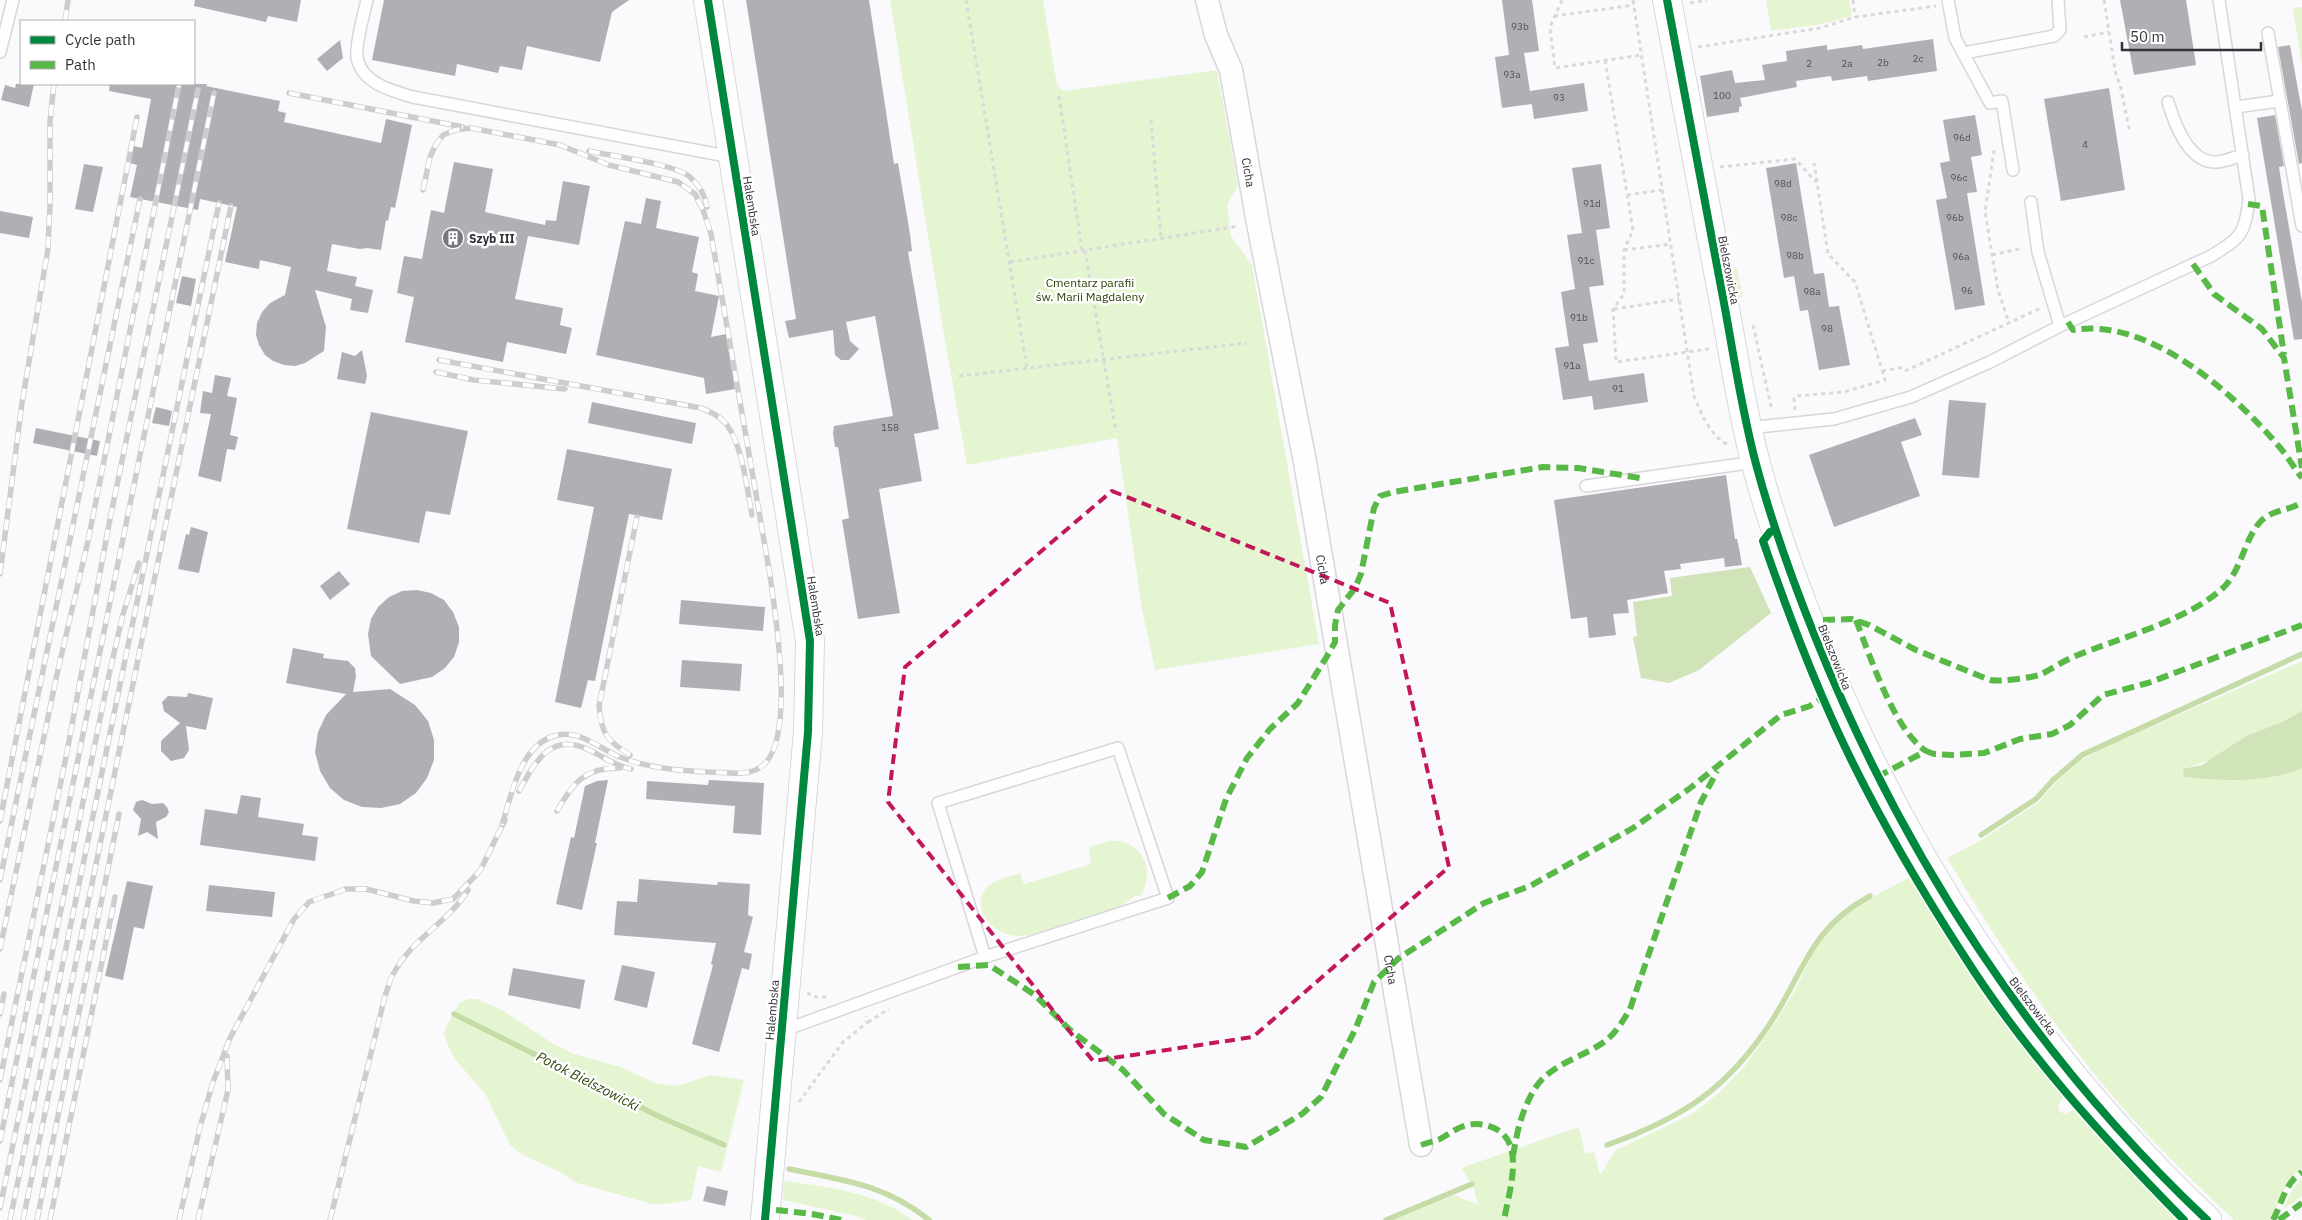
<svg xmlns="http://www.w3.org/2000/svg" width="2302" height="1220" viewBox="0 0 2302 1220" font-family="'IBM Plex Sans',sans-serif">
<style>
.green{fill:#e5f5d2}
.forest{fill:#d1e3b9}
.lines{fill:none;stroke-linecap:round;stroke-linejoin:round}
.stream{stroke:#c5dca6;stroke-width:5.5}
.building{fill:#b1afb4}
.lane-casing{stroke:#d8d6db;stroke-width:14}
.street-casing{stroke:#d8d6db;stroke-width:25}
.secondary-casing{stroke:#d8d6db;stroke-width:30}
.path{stroke:#d9d9da;stroke-width:3;stroke-dasharray:4 4;stroke-linecap:butt}
.lane{stroke:#fefeff;stroke-width:11}
.street{stroke:#fefeff;stroke-width:22}
.secondary{stroke:#fefeff;stroke-width:28}
.rail-casing{stroke:#cdcdce;stroke-width:5.5}
.rail{stroke:#fff;stroke-width:4;stroke-dasharray:11;stroke-linecap:butt}
.quiet{stroke:#58b947;stroke-width:6;stroke-dasharray:12 6;stroke-linecap:butt}
.cycleway-casing{stroke:#fff;stroke-width:11}
.cycleway{stroke:#00873e;stroke-width:8}
.marked{fill:none;stroke:#c2185b;stroke-width:4;stroke-dasharray:10 6;stroke-linejoin:round}
.labels{text-anchor:middle;dominant-baseline:central;stroke-width:5;stroke-linejoin:round;paint-order:stroke}
.number-label{font-size:10px;fill:#535058}
.street-label{font-size:12px;fill:#343139;stroke:#fff}
.poi-label{font-size:12px;font-weight:bold;fill:#343139;stroke:#fff;text-anchor:start}
.park-label{font-size:12px;fill:#2a3d03;stroke:#fff}
.water-label{font-size:14px;font-style:italic;fill:#31460d;stroke:#fff}
</style>
<rect width="100%" height="100%" fill="#faf9fc"/>
<path class="green" d="M 890,0 L 1043,0 L 1057,85 L 1063,91 L 1217,70 L 1238,185 L 1227,205 L 1231,236 L 1252,265 L 1319,644 L 1155,670 L 1142,609 L 1117,438 L 967,465 L 946,347 Z
M 1766,0 L 1849,0 L 1852,16 L 1817,25 L 1771,31 Z
M 2302,7 L 2302,66 L 2293,8 Z
M 1737,269 L 1743,297 L 1730,300 L 1724,271 Z
M 2302,661 L 2302,711 L 2282,722 L 2246,736 L 2212,759 L 2193,766 L 2184,777 C 2220,781 2269,783 2302,768 L 2302,1168 C 2283,1182 2281,1201 2270,1220 L 2234,1220 C 2194,1182 2153,1143 2117,1101 C 2052,1026 1998,943 1947,858 L 1983,839 L 2038,803 L 2058,780 L 2081,760 L 2109,745 Z
M 1110,841 C 1142,838 1158,873 1139,897 L 1136,895 L 1123,905 L 1123,908 C 1094,917 1047,936 1018,936 C 990,935 966,902 991,884 C 999,878 1011,876 1020,873 L 1024,884 L 1091,864 L 1089,847 Z
M 1912,876 L 1964,963 L 2009,1026 L 2063,1093 L 2063,1098 L 2058,1105 L 2059,1111 L 2065,1114 L 2076,1109 L 2126,1166 L 2180,1220 L 1392,1220 L 1454,1195 L 1478,1205 L 1473,1186 L 1461,1168 L 1579,1127 L 1585,1153 L 1594,1152 L 1600,1175 L 1616,1150 L 1692,1114 L 1720,1092 L 1744,1067 L 1777,1020 L 1794,992 L 1816,947 L 1835,924 L 1858,905 Z
M 468,999 L 477,999 L 502,1010 L 552,1043 L 574,1054 L 621,1067 L 655,1083 L 676,1086 L 712,1075 L 744,1080 L 721,1172 L 698,1166 L 691,1200 L 664,1204 L 652,1204 L 577,1183 L 562,1173 L 523,1155 L 510,1145 L 486,1095 L 455,1059 L 448,1046 L 444,1033 L 447,1025 L 459,1003 Z
M 2302,1178 L 2302,1196 L 2283,1210 L 2292,1190 Z
M 784,1181 C 828,1187 876,1192 912,1220 L 866,1220 L 856,1216 L 783,1200 Z"/>
<path class="forest" d="M 1750,567 L 1771,613 L 1699,670 L 1669,683 L 1641,678 L 1633,637 L 1637,636 L 1633,602 L 1672,596 L 1670,578 Z
M 2302,711 L 2302,768 C 2269,783 2220,781 2184,777 L 2183,769 L 2202,765 L 2246,736 L 2282,722 Z"/>
<g class="lines">
<path class="stream" d="M 1981,835 L 2036,799 L 2053,780 L 2082,755 L 2302,654
M 454,1014 L 658,1116 L 724,1145
M 1607,1145 C 1683,1118 1729,1088 1773,1019 C 1806,967 1811,928 1870,896
M 789,1169 C 842,1180 885,1184 929,1220
M 1386,1220 L 1472,1184"/>
</g>
<path class="building" d="M 195,0 L 301,0 L 297,22 L 268,16 L 266,22 L 194,6 Z
M 384,0 L 629,0 L 612,12 L 600,62 L 527,46 L 522,70 L 500,66 L 498,73 L 457,64 L 455,76 L 372,60 Z
M 746,0 L 869,0 L 894,164 L 898,163 L 910,234 L 912,251 L 908,252 L 939,429 L 914,434 L 922,481 L 879,489 L 900,613 L 858,619 L 842,520 L 849,518 L 838,447 L 835,447 L 833,433 L 834,426 L 893,416 L 875,316 L 846,322 L 850,341 L 859,349 L 849,360 L 841,360 L 835,355 L 833,330 L 789,338 L 785,321 L 796,319 Z
M 1502,0 L 1532,0 L 1539,51 L 1524,53 L 1532,104 L 1502,108 L 1495,57 L 1509,55 Z
M 2120,0 L 2186,0 L 2196,65 L 2134,75 Z
M 1933,39 L 1937,71 L 1868,81 L 1867,76 L 1832,81 L 1831,76 L 1796,81 L 1797,87 L 1740,98 L 1742,106 L 1739,107 L 1739,112 L 1707,117 L 1700,76 L 1732,70 L 1735,83 L 1765,80 L 1762,65 L 1787,61 L 1786,51 L 1827,45 L 1827,50 L 1862,45 L 1863,49 Z
M 340,40 L 343,58 L 327,71 L 317,59 Z
M 2290,45 L 2302,111 L 2302,163 L 2299,164 L 2278,47 Z
M 1584,83 L 1588,111 L 1534,119 L 1530,91 Z
M 16,84 L 34,84 L 29,107 L 1,100 L 5,85 L 15,88 Z
M 110,84 L 207,84 L 206,86 L 280,101 L 278,111 L 286,113 L 284,122 L 381,143 L 386,119 L 412,125 L 395,208 L 391,207 L 388,221 L 386,220 L 381,250 L 367,248 L 360,249 L 332,244 L 327,271 L 357,277 L 355,286 L 373,290 L 368,313 L 350,310 L 352,299 L 315,290 L 326,327 L 324,351 L 305,363 L 295,366 L 284,365 L 273,361 L 265,355 L 259,345 L 256,335 L 257,323 L 262,312 L 270,303 L 285,295 L 291,267 L 260,260 L 259,269 L 225,262 L 237,207 L 200,199 L 198,210 L 130,197 L 137,165 L 130,163 L 134,146 L 142,148 L 151,99 L 109,91 Z
M 2109,88 L 2125,190 L 2061,201 L 2044,99 Z
M 1975,115 L 1982,155 L 1971,157 L 1977,192 L 1967,193 L 1985,305 L 1955,310 L 1936,200 L 1947,198 L 1940,163 L 1950,161 L 1943,120 Z
M 2275,115 L 2284,166 L 2279,167 L 2283,193 L 2302,302 L 2302,339 L 2294,340 L 2257,118 Z
M 454,162 L 493,169 L 485,212 L 545,225 L 546,220 L 556,221 L 563,181 L 590,186 L 579,245 L 528,236 L 515,299 L 563,308 L 560,325 L 572,328 L 566,354 L 507,342 L 503,362 L 405,342 L 414,297 L 397,293 L 404,256 L 422,259 L 431,210 L 444,213 Z
M 1796,163 L 1814,274 L 1824,273 L 1829,307 L 1839,306 L 1850,365 L 1819,370 L 1808,310 L 1800,311 L 1794,276 L 1784,278 L 1766,168 Z
M 84,164 L 103,167 L 93,212 L 75,209 Z
M 1601,164 L 1610,228 L 1596,230 L 1604,285 L 1589,287 L 1598,342 L 1583,344 L 1589,381 L 1644,373 L 1648,402 L 1594,410 L 1592,396 L 1563,400 L 1555,348 L 1569,346 L 1561,292 L 1575,289 L 1567,235 L 1582,233 L 1572,168 Z
M 646,198 L 661,201 L 656,228 L 699,237 L 692,272 L 698,274 L 695,291 L 719,296 L 711,337 L 726,334 L 735,389 L 706,394 L 704,378 L 596,355 L 625,221 L 641,224 Z
M 0,211 L 33,217 L 29,238 L 0,233 Z
M 182,276 L 196,279 L 191,306 L 176,303 Z
M 362,350 L 367,376 L 365,384 L 337,379 L 342,352 L 355,356 Z
M 215,375 L 231,378 L 227,396 L 237,398 L 230,435 L 238,437 L 235,450 L 227,449 L 221,482 L 198,476 L 211,414 L 200,413 L 203,391 L 212,393 Z
M 1949,400 L 1986,403 L 1979,478 L 1942,475 Z
M 592,402 L 696,423 L 692,444 L 588,423 Z
M 156,407 L 172,411 L 169,426 L 152,423 Z
M 371,412 L 468,431 L 450,515 L 426,511 L 419,543 L 347,529 Z
M 1915,418 L 1922,435 L 1901,442 L 1920,496 L 1834,527 L 1809,455 Z
M 36,428 L 100,441 L 97,456 L 33,443 Z
M 567,449 L 672,469 L 662,520 L 629,514 L 595,681 L 588,680 L 581,708 L 555,702 L 594,507 L 557,500 Z
M 1726,475 L 1735,539 L 1737,539 L 1739,548 L 1742,565 L 1725,567 L 1724,558 L 1680,564 L 1681,569 L 1664,571 L 1668,593 L 1627,600 L 1629,613 L 1613,614 L 1616,635 L 1589,638 L 1587,617 L 1571,619 L 1554,500 Z
M 191,527 L 208,532 L 199,573 L 178,569 L 186,534 L 189,535 Z
M 339,571 L 350,584 L 330,600 L 320,586 Z
M 417,590 L 431,593 L 444,600 L 453,612 L 459,627 L 459,642 L 454,657 L 445,668 L 432,677 L 400,684 L 371,656 L 368,634 L 371,619 L 378,607 L 389,597 L 402,591 Z
M 681,600 L 765,607 L 763,631 L 679,624 Z
M 293,648 L 324,654 L 323,658 L 348,661 L 355,668 L 356,676 L 353,692 L 390,689 L 415,705 L 428,721 L 434,740 L 434,760 L 427,778 L 416,793 L 400,804 L 381,808 L 362,807 L 344,800 L 330,788 L 320,771 L 315,752 L 318,732 L 326,715 L 346,694 L 286,683 Z
M 682,660 L 742,664 L 740,691 L 680,687 Z
M 188,693 L 213,698 L 206,730 L 186,726 L 189,750 L 184,758 L 171,761 L 161,751 L 161,741 L 180,723 L 164,711 L 162,702 L 168,696 L 187,697 Z
M 608,780 L 595,843 L 597,843 L 582,910 L 556,904 L 571,837 L 574,838 L 585,786 L 597,781 Z
M 709,780 L 764,783 L 761,835 L 733,833 L 735,806 L 646,799 L 647,781 L 708,785 Z
M 241,795 L 261,798 L 258,817 L 304,824 L 302,835 L 318,837 L 315,861 L 200,845 L 205,809 L 237,814 Z
M 142,800 L 152,804 L 163,803 L 167,807 L 169,812 L 166,817 L 156,822 L 158,839 L 147,832 L 138,836 L 141,819 L 133,810 L 136,802 Z
M 639,879 L 717,885 L 718,882 L 750,884 L 748,915 L 753,917 L 744,952 L 752,954 L 749,970 L 742,968 L 719,1052 L 692,1044 L 713,965 L 711,964 L 716,943 L 614,935 L 617,901 L 637,902 Z
M 127,881 L 153,886 L 144,929 L 134,927 L 123,980 L 105,976 Z
M 209,885 L 275,892 L 272,917 L 206,911 Z
M 622,965 L 655,972 L 647,1008 L 614,1000 Z
M 513,968 L 585,980 L 580,1009 L 508,995 Z
M 707,1186 L 728,1191 L 725,1206 L 703,1201 Z"/>
<g class="lines">
<g class="lane-casing">
<path id="lane" d="M 367,0 C 364,12 355,47 357,57 C 361,83 392,91 413,97 L 721,155 L 732,152
M 1948,0 L 1955,38 L 1990,103 L 2002,101 L 2013,170
M 2268,33 L 2302,226
M 0,52 L 13,0
M 1964,53 L 2054,36 L 2060,30 L 2058,0
M 2168,102 C 2174,122 2187,160 2213,162 C 2222,163 2235,157 2243,155
M 2236,107 L 2279,101
M 2031,202 L 2038,252 L 2060,326
M 1748,428 L 1834,419 L 1911,397 L 1990,362 L 2060,326 L 2211,256 C 2241,238 2245,234 2249,199 L 2219,0
M 1586,486 L 1755,462
M 782,1031 L 985,957 L 1168,898 L 1118,748 L 938,803 L 985,957"/>
</g>
<g class="street-casing">
<g id="street">
<path id="s1" d="M 1207,0 L 1216,35 L 1231,70 L 1258,223 L 1305,462 L 1421,1145"/>
</g>
</g>
<g class="secondary-casing">
<path id="secondary" d="M 708,0 L 810,641 L 808,732 L 765,1220
M 1667,0 C 1686,101 1705,202 1724,303 C 1734,357 1742,412 1756,464 C 1772,524 1793,582 1816,639 C 1904,858 2035,1058 2207,1220"/>
</g>
<path class="path" d="M 966,0 L 1027,369
M 1562,0 L 1550,27 L 1555,68 L 1641,55
M 1633,0 L 1694,396 C 1702,415 1709,434 1728,445
M 1853,0 L 1855,17
M 2104,0 L 2116,76 L 2120,84 L 2130,133
M 1690,3 L 1707,0
M 1554,16 L 1634,5
M 2084,37 L 2109,32
M 1698,47 L 1820,28 L 1855,17 L 1936,6
M 1605,60 L 1633,230 L 1624,250 L 1624,294 L 1613,309 L 1616,362 L 1709,349
M 1059,96 L 1082,250
M 1151,120 L 1161,238
M 1994,150 L 1985,212 L 1998,290 L 2009,323
M 1720,167 L 1795,159 L 1816,182
M 1627,195 L 1662,190
M 1085,250 L 1116,432
M 1624,250 L 1671,244
M 1992,255 L 2019,249
M 1010,262 L 1239,226
M 1614,309 L 1679,299
M 1753,325 L 1772,411
M 1882,371 L 1904,367
M 1905,371 L 2041,308
M 959,376 L 1247,343
M 1795,410 L 1794,399 L 1796,396 L 1844,392 L 1885,380 L 1855,282 L 1828,254 L 1814,163
M 807,993 L 816,997 L 827,997
M 868,1022 L 889,1009
M 799,1102 L 843,1042 L 868,1022 L 866,1016"/>
<use href="#lane" class="lane"/>
<use href="#street" class="street"/>
<use href="#secondary" class="secondary"/>
<g class="rail-casing">
<path id="rail" d="M 65,21 L 68,0
M 289,93 L 463,127
M 589,151 C 612,156 675,164 690,177 C 699,185 705,195 707,207
M 423,190 L 430,157 L 435,146 L 443,135 L 455,130 L 471,128 L 560,145 L 609,165 L 678,182 L 695,194 L 703,210 L 711,234 L 770,575 C 775,614 797,742 761,767 C 746,777 726,772 709,772 C 679,771 648,768 620,757 C 598,748 578,728 554,736 C 520,746 511,796 502,825
M 439,360 L 701,408 C 711,412 720,416 727,425 C 743,447 747,489 752,515
M 436,372 L 474,380 L 565,389
M 0,574 L 22,403 L 48,249 L 50,203 L 50,121 L 54,84
M 630,755 C 607,741 601,733 599,706 L 637,517
M 519,791 C 535,762 551,731 589,750 C 605,757 612,765 631,769
M 557,811 C 573,783 585,767 620,768
M 0,821 L 137,117
M 0,880 L 140,199
M 0,949 L 57,674 L 88,541 L 179,85
M 0,1014 L 4,994
M 0,1080 L 67,752 L 109,524 L 198,90
M 0,1141 L 214,93
M 0,1208 L 109,675 L 123,614 L 139,563
M 10,1220 L 219,203
M 23,1220 L 231,206
M 37,1220 L 119,814
M 50,1220 L 115,897
M 179,1220 L 200,1127 L 213,1082 L 230,1038 L 294,919 L 309,902 L 346,889 L 366,889 L 414,901 L 433,903 L 453,899 L 480,871 L 505,820
M 198,1220 L 228,1090 L 227,1056
M 330,1220 L 385,996 C 388,988 390,978 395,971 C 413,938 449,922 468,890"/>
</g>
<use href="#rail" class="rail"/>
<path class="quiet" d="M 2248,204 L 2262,206 L 2284,355
M 2193,264 L 2214,294 L 2262,329 L 2284,358 L 2302,468
M 2068,322 L 2073,330 C 2150,317 2236,395 2282,450 C 2289,459 2295,469 2302,478
M 1823,620 L 1852,619 L 1869,625 L 1916,650 L 1990,680 C 1999,682 2030,678 2039,675 C 2051,670 2061,662 2073,657 C 2118,638 2188,621 2224,587 C 2242,569 2244,539 2261,521 C 2273,509 2290,511 2302,502
M 1856,620 C 1870,656 1894,730 1926,751
M 1877,777 L 1926,751 L 1934,754 L 1952,755 L 1984,753 L 2020,739 L 2052,734 L 2070,725 L 2103,695 L 2148,683 L 2302,625
M 1168,898 L 1190,886 L 1202,872 L 1226,799 L 1247,758 L 1270,729 L 1298,703 L 1329,653 L 1335,642 L 1335,625 L 1338,610 L 1355,588 L 1361,574 L 1374,508 L 1380,496 L 1393,492 L 1543,467 L 1578,468 L 1640,478
M 958,967 L 989,965 L 1035,995 L 1070,1030 L 1123,1070 L 1164,1114 L 1204,1140 L 1246,1147 L 1302,1114 L 1321,1097 L 1355,1030 L 1374,982 L 1399,958 L 1484,903 L 1530,886 L 1633,828 L 1689,789 L 1781,715 L 1810,706 L 1836,689
M 1421,1145 C 1427,1143 1434,1141 1440,1139 C 1449,1134 1456,1128 1467,1125 C 1476,1123 1485,1124 1494,1128 C 1526,1142 1509,1192 1504,1220
M 1513,1156 C 1517,1132 1522,1108 1536,1087 C 1551,1064 1583,1057 1604,1042 C 1615,1034 1623,1021 1630,1009 L 1701,802 L 1717,771
M 776,1210 L 812,1214 L 842,1220
M 2273,1220 C 2282,1203 2285,1183 2302,1172
M 2279,1220 L 2302,1203"/>
<g class="cycleway-casing">
<path id="cycleway" d="M 708,0 L 810,641 L 808,732 L 765,1220
M 1667,0 C 1686,101 1705,202 1724,303 C 1734,357 1742,412 1756,464 C 1772,524 1793,582 1816,639 C 1904,858 2035,1058 2207,1220
M 1775,530 L 1770,532 L 1763,541 C 1781,593 1800,645 1822,696 C 1861,788 1912,876 1966,959 C 2026,1053 2106,1141 2184,1220"/>
</g>
<use href="#cycleway" class="cycleway"/>
</g>
<path class="marked" d="M 1112,491 L 1390,603 L 1449,867 L 1253,1037 L 1093,1061 L 888,802 L 905,667 Z"/>
<defs>
<g id="building-disc" transform="scale(1.125)"><circle r="9.5" fill="#79777d" stroke="#fff"/><path d="M-4-6H4V6H1V3H-1V6H-4ZM-2.5-4.3h1.7v1.8h-1.7ZM.8-4.3h1.7v1.8H.8ZM-2.5-1h1.7V.8h-1.7ZM.8-1h1.7V.8H.8Z" fill="#fff"/></g>
</defs>
<g fill-rule="evenodd">
<use href="#building-disc" x="453" y="238"/>
</g>
<g class="labels">
<g class="number-label">
<text x="1520" y="26">93b</text>
<text x="1918" y="58">2c</text>
<text x="1883" y="62">2b</text>
<text x="1809" y="63">2</text>
<text x="1847" y="63">2a</text>
<text x="1512" y="74">93a</text>
<text x="1722" y="95">100</text>
<text x="1559" y="97">93</text>
<text x="1962" y="137">96d</text>
<text x="2085" y="144">4</text>
<text x="1959" y="177">96c</text>
<text x="1783" y="183">98d</text>
<text x="1592" y="203">91d</text>
<text x="1789" y="217">98c</text>
<text x="1955" y="217">96b</text>
<text x="1795" y="255">98b</text>
<text x="1961" y="256">96a</text>
<text x="1586" y="260">91c</text>
<text x="1967" y="290">96</text>
<text x="1812" y="291">98a</text>
<text x="1579" y="317">91b</text>
<text x="1827" y="328">98</text>
<text x="1572" y="365">91a</text>
<text x="1618" y="388">91</text>
<text x="890" y="427">158</text>
</g>
<g class="street-label">
<text stroke="none"><textPath href="#s1" startOffset="178">Cicha</textPath></text>
<text transform="translate(752 206) rotate(81)">Halembska</text>
<text transform="translate(1729 270) rotate(79)">Bielszowicka</text>
<text stroke="none"><textPath href="#s1" startOffset="582">Cicha</textPath></text>
<text transform="translate(816 606) rotate(81)">Halembska</text>
<text transform="translate(1835 657) rotate(68)">Bielszowicka</text>
<text stroke="none"><textPath href="#s1" startOffset="988">Cicha</textPath></text>
<text transform="translate(2033 1006) rotate(53)">Bielszowicka</text>
<text transform="translate(772 1010) rotate(-85)">Halembska</text>
</g>
<g class="poi-label">
<text x="469" y="238">Szyb III</text>
</g>
<g class="park-label">
<text x="1090" y="282">Cmentarz parafii<tspan x="1090" dy="14">św. Marii Magdaleny</tspan></text>
</g>
<g class="water-label">
<text transform="translate(588 1081) rotate(27)">Potok Bielszowicki</text>
</g>
</g>
<rect x="20" y="20" width="175" height="65" fill="#ffffff" stroke="#aeadb0"/>
<rect x="30" y="36" width="25" height="8" fill="#00873e" stroke="#aeadb0"/>
<text x="65" y="45" font-size="15" fill="#343139">Cycle path</text>
<rect x="30" y="61" width="25" height="8" fill="#58b947" stroke="#aeadb0"/>
<text x="65" y="70" font-size="15" fill="#343139">Path</text>
<path d="M2122 42v8h139v-8" fill="none" stroke="#343139" stroke-width="2.5"/>
<text x="2130" y="42" font-size="15" fill="#343139" stroke="#ffffff" stroke-width="4" paint-order="stroke">50 m</text>
</svg>
